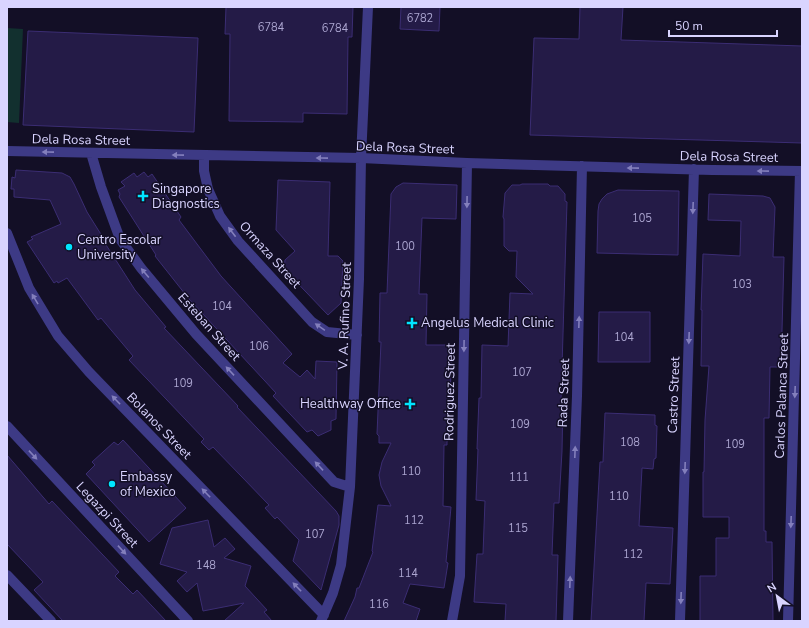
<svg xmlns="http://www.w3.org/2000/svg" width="809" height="628" viewBox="0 0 809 628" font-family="'Nunito Sans',sans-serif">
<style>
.green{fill:#12302f}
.building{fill:#241b47;stroke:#3b2d73}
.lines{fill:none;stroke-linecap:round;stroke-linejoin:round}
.minor{stroke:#3d3a85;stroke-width:10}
.oneway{fill:#837fbc}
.poi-dot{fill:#00e5ff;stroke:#130f26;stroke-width:1.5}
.labels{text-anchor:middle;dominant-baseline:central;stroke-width:3;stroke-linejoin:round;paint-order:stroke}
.number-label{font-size:11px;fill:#aca6d1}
.street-label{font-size:13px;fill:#d9d4ff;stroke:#130f26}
.poi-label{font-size:13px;fill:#d9d4ff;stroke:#130f26;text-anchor:start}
</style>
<rect width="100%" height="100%" fill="#130f26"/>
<path class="green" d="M 7,28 L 23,29 L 19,123 L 7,122 Z"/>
<path class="building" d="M 226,7 L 353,7 L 352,37 L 348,37 L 347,114 L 303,113 L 303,122 L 229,121 L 230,34 L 225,34 Z
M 401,7 L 440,7 L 439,31 L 400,29 Z
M 580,7 L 623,7 L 621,40 L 802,46 L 802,143 L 530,135 L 534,38 L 579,39 Z
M 28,31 L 198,38 L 194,132 L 23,125 Z
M 16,170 L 62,173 L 70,177 L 74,184 L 87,212 L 102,236 L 101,237 L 135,290 L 166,327 L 164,328 L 238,406 L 237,407 L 336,511 L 339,516 L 339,525 L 321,590 L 293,561 L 299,540 L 277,517 L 275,519 L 265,508 L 269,505 L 213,447 L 209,450 L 201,442 L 204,439 L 129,360 L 133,356 L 101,318 L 98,320 L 67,278 L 58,283 L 57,281 L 54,283 L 27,242 L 33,239 L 31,237 L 61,224 L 50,200 L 14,197 L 14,189 L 11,189 L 12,177 L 15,178 Z
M 144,172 L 148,177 L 152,174 L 181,217 L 179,220 L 221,276 L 292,354 L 283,363 L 300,377 L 307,370 L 315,379 L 316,361 L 337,362 L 336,419 L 331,421 L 331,430 L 318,436 L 312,430 L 307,432 L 273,396 L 276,393 L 189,299 L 155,256 L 156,255 L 119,197 L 120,194 L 118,190 L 125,186 L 121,182 L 134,173 L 137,177 Z
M 278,180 L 330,182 L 328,256 L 338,256 L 343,261 L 341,303 L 328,315 L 284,269 L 285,260 L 295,251 L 276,230 Z
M 403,183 L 457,185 L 456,219 L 422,218 L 419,294 L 427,294 L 426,345 L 451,345 L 451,349 L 452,350 L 448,441 L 447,441 L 447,445 L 444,445 L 443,506 L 451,507 L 446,562 L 448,563 L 444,588 L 410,584 L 403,603 L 420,609 L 416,621 L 344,621 L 355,597 L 357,588 L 359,588 L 373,552 L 372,551 L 378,505 L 391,506 L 381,486 L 379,475 L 382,462 L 391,443 L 379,443 L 379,436 L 377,434 L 381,342 L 379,342 L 380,293 L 387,293 L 391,194 L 396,187 Z
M 522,184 L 548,184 L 550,186 L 558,186 L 565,194 L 565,201 L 567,202 L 561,400 L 563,400 L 562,451 L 559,503 L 554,503 L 552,555 L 558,555 L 556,621 L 505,621 L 506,604 L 474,602 L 477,554 L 483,554 L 485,501 L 476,500 L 478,449 L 477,449 L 479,398 L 481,398 L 482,345 L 508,346 L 510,293 L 533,294 L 516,277 L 517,251 L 509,251 L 504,246 L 504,219 L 503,217 L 505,193 L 512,185 L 520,185 Z
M 618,190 L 679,191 L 678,255 L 597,253 L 598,211 L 599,204 L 602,199 L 607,194 Z
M 709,194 L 763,196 L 770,198 L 775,207 L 773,257 L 784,257 L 781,367 L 770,367 L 769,418 L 764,418 L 764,531 L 766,531 L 766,542 L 772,542 L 773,621 L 700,621 L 700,576 L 716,576 L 716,538 L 729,538 L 729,517 L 703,517 L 703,472 L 704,472 L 705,420 L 709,366 L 701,366 L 702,310 L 701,310 L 703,254 L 740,256 L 741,221 L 708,220 Z
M 599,312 L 650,312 L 650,362 L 598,362 Z
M 605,413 L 655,415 L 655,425 L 657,426 L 656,458 L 654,459 L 653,469 L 642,468 L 639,526 L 673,528 L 670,584 L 646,583 L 644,621 L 591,621 L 600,462 L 603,462 Z
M 123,440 L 186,508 L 149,542 L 86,474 L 95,465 L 92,462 L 114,442 L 118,445 Z
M 7,455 L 49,504 L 52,501 L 119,572 L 115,576 L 133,594 L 137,590 L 166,621 L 63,621 L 34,590 L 43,582 L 7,544 Z
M 208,520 L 214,547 L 225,538 L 235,549 L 224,558 L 251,566 L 245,586 L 267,610 L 264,612 L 272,621 L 224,621 L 244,603 L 203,611 L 197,583 L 187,592 L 177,581 L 187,572 L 160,564 L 172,528 Z"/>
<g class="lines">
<path class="minor" d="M 7,151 L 361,158 L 467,163 L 712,170 L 802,171
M 91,153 L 101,187 L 120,239 L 141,268 L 196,334 L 334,482 L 350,487
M 204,155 L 204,171 L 208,189 L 220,216 L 238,241 L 312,322 L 327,332 L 357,335
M 7,233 L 29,288 L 58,336 L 89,372 L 324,615
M 7,426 L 188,621
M 7,575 L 51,621
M 321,621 L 333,593 L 341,565 L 350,487 L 359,279 L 361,158 L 368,7
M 452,621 L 460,576 L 467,163
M 568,621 L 577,396 L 582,166
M 680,621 L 694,169
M 788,621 L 800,171"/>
</g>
<defs><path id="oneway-solid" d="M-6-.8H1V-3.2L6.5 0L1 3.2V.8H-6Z"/></defs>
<g class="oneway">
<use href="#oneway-solid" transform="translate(48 152) rotate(-179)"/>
<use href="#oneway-solid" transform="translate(178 155) rotate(-179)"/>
<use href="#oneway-solid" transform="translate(322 158) rotate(-179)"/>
<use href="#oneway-solid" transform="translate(633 168) rotate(-179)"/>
<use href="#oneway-solid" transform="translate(763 171) rotate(-179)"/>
<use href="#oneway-solid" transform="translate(467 202) rotate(91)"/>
<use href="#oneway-solid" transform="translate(693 208) rotate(92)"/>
<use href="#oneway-solid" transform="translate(232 232) rotate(-127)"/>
<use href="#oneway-solid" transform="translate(145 273) rotate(-130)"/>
<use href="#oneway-solid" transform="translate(35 299) rotate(-121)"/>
<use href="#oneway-solid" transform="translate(579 322) rotate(-88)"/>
<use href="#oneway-solid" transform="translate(320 327) rotate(-145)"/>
<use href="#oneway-solid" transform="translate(689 338) rotate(92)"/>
<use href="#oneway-solid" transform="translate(464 346) rotate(91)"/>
<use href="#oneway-solid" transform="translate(230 371) rotate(-133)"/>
<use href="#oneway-solid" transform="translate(795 392) rotate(92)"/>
<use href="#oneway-solid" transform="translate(116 400) rotate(-134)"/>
<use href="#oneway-solid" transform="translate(575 452) rotate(-88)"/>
<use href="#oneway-solid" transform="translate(33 455) rotate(47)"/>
<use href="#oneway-solid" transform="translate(319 466) rotate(-133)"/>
<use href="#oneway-solid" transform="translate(685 468) rotate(92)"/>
<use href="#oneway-solid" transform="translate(206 493) rotate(-134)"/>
<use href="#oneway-solid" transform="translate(791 522) rotate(92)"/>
<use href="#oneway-solid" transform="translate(122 550) rotate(47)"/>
<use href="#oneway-solid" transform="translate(570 582) rotate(-88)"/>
<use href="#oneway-solid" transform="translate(297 587) rotate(-134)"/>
<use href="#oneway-solid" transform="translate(681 598) rotate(92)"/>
</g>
<g class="poi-dot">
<path d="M141 190h4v4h4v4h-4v4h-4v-4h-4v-4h4z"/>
<circle cx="69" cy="247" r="4"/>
<path d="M410 317h4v4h4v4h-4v4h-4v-4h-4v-4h4z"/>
<path d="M408 398h4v4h4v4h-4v4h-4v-4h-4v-4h4z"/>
<circle cx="112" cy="484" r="4"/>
</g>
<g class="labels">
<g class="number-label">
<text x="420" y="18">6782</text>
<text x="271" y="27">6784</text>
<text x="335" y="28">6784</text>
<text x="642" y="218">105</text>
<text x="405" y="246">100</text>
<text x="742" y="284">103</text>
<text x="222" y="306">104</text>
<text x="624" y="337">104</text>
<text x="259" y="346">106</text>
<text x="522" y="372">107</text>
<text x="183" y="383">109</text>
<text x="520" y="424">109</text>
<text x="630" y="442">108</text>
<text x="735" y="444">109</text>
<text x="411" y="471">110</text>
<text x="519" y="477">111</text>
<text x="619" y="496">110</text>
<text x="414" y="520">112</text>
<text x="518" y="528">115</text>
<text x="315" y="534">107</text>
<text x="633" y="554">112</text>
<text x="206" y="565">148</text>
<text x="408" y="573">114</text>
<text x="379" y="604">116</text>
</g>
<g class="street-label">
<text transform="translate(81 140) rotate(1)">Dela Rosa Street</text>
<text transform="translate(405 148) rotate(2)">Dela Rosa Street</text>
<text transform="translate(729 157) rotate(1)">Dela Rosa Street</text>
<text transform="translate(270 255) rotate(48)">Ormaza Street</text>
<text transform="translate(345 316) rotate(-88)">V. A. Rufino Street</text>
<text transform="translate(209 327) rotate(48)">Esteban Street</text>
<text transform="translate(450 392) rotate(-89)">Rodriguez Street</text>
<text transform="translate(564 393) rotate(-88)">Rada Street</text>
<text transform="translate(674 395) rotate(-88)">Castro Street</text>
<text transform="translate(782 396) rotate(-88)">Carlos Palanca Street</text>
<text transform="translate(159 426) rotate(46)">Bolanos Street</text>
<text transform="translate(107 515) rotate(47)">Legazpi Street</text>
</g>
<g class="poi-label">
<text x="152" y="189">Singapore<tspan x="152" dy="15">Diagnostics</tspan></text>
<text x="77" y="240">Centro Escolar<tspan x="77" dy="15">University</tspan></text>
<text x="421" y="323">Angelus Medical Clinic</text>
<text x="401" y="404" text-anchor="end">Healthway Office</text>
<text x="120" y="477">Embassy<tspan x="120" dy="15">of Mexico</tspan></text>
</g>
</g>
<rect width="809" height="628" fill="none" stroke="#d9d4ff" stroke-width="16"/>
<g transform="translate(777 596) rotate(328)" stroke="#130f26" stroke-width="3" paint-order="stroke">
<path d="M0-3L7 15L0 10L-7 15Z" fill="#d9d4ff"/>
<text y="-6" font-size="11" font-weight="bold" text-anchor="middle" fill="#d9d4ff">N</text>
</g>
<path d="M669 30v6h108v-6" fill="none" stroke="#d9d4ff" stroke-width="2"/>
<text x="675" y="30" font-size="12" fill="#d9d4ff" stroke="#130f26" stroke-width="3" paint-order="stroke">50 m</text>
</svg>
